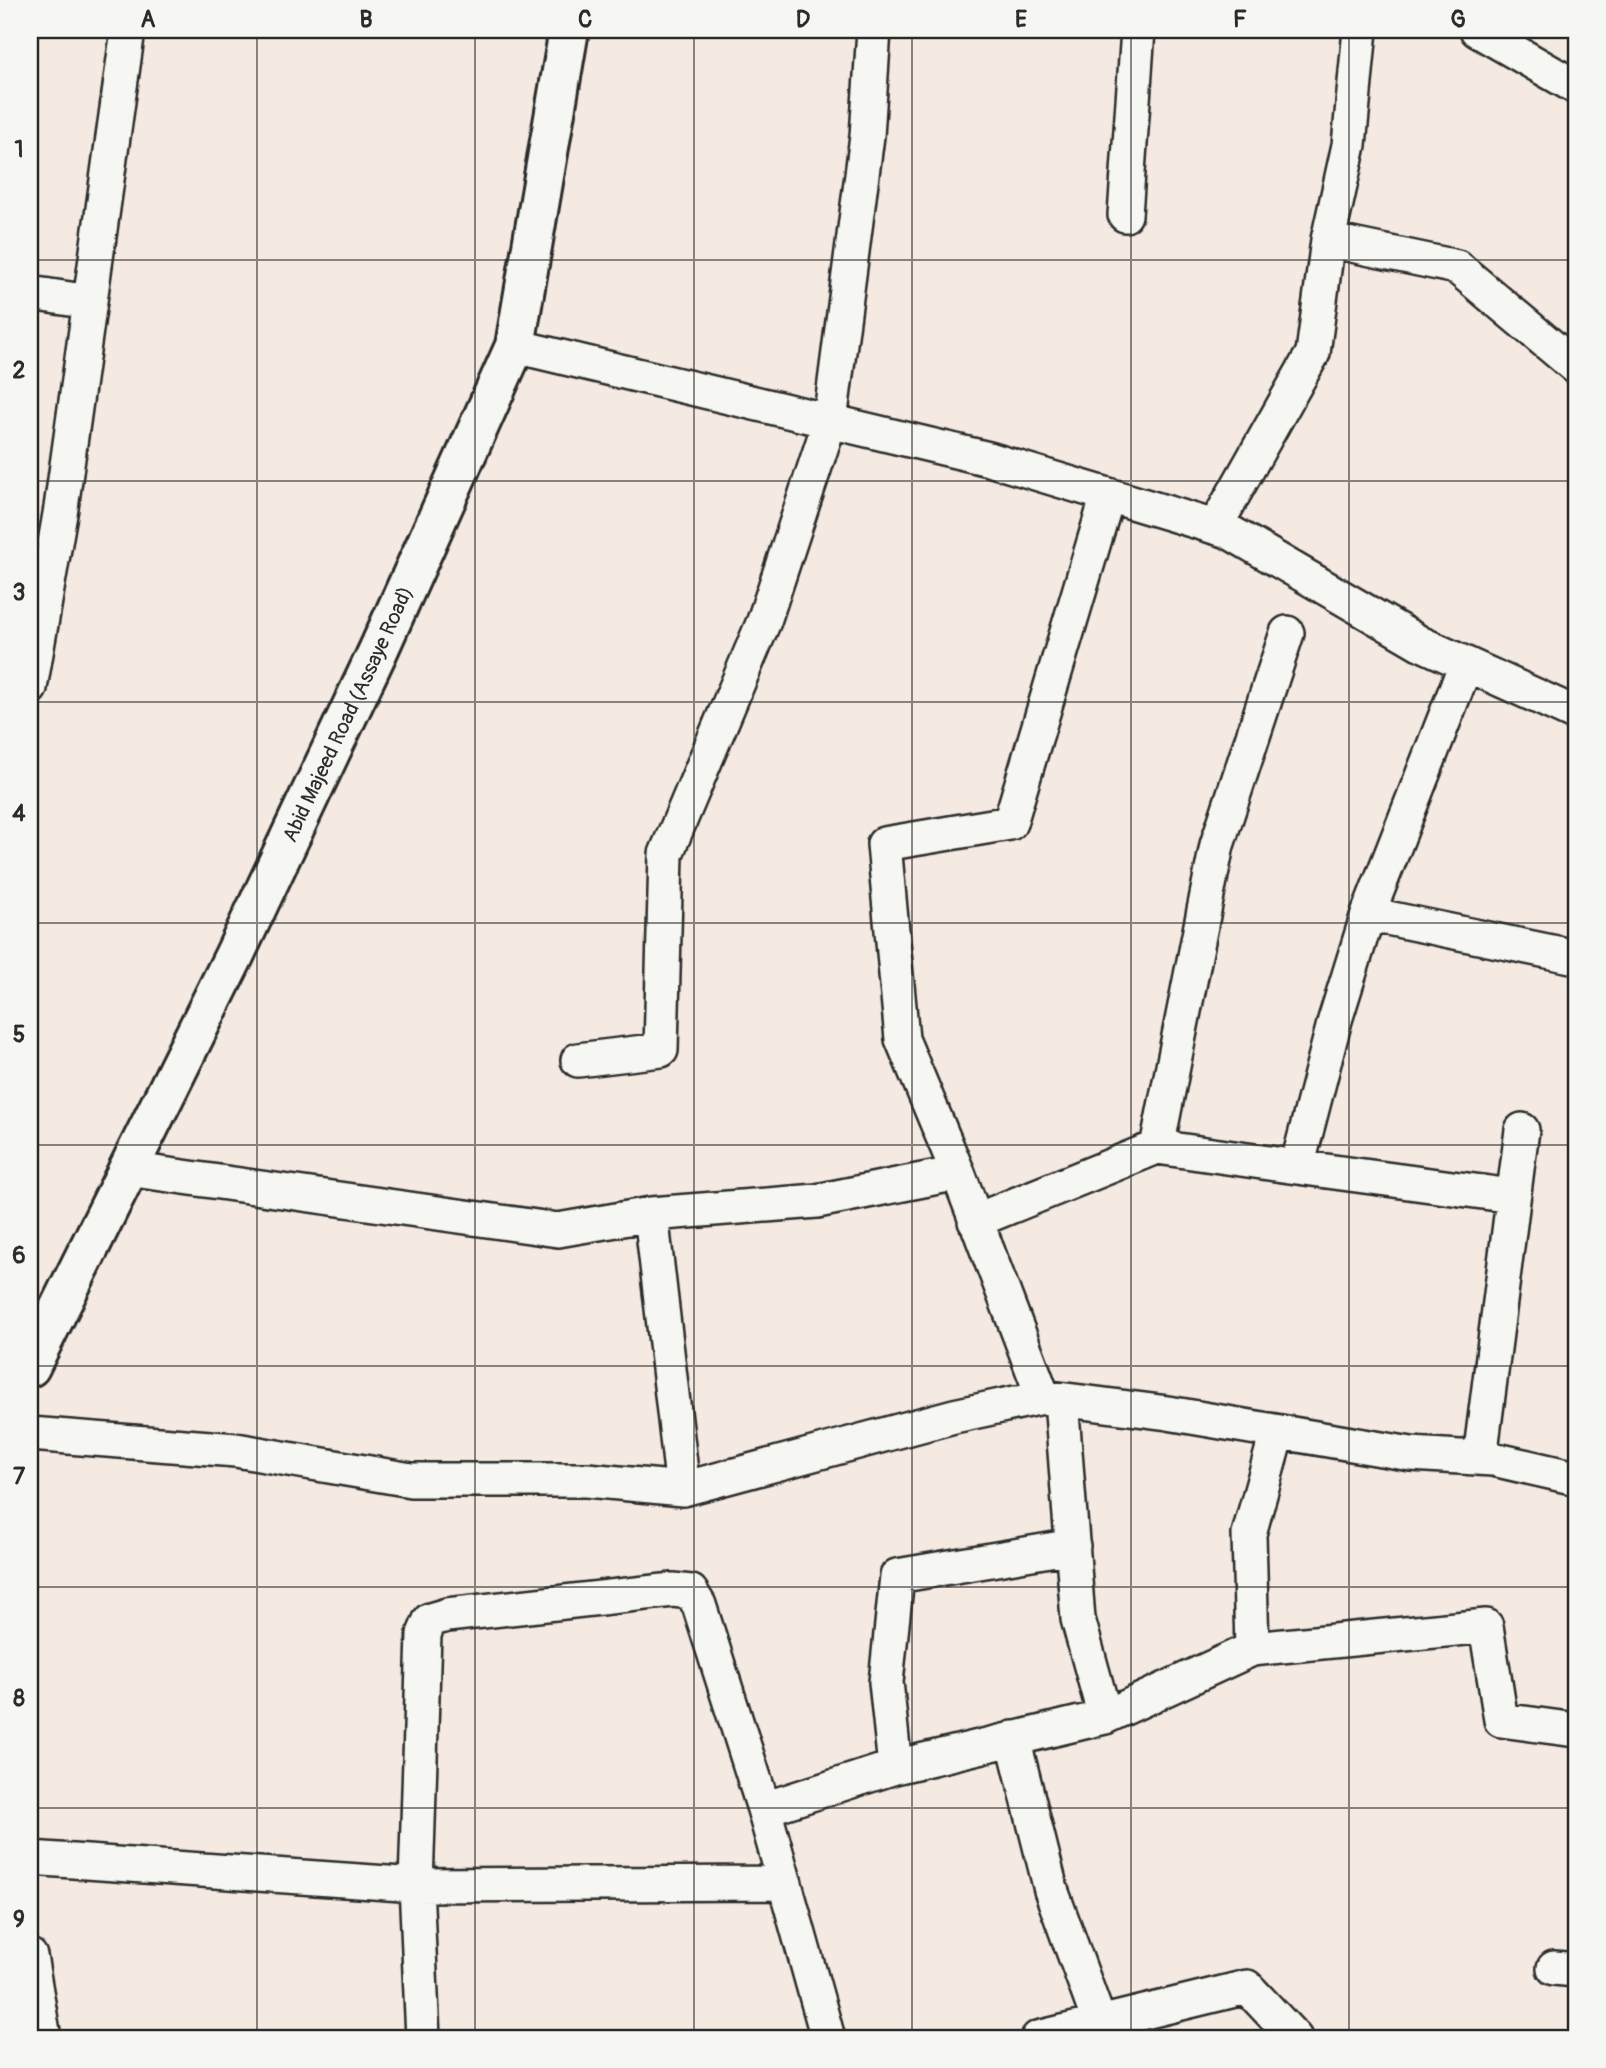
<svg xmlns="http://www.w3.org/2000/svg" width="1606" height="2068" viewBox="0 0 1606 2068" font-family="Pangolin,sans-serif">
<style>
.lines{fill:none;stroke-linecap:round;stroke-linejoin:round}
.minor-casing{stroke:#2b2b2b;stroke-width:38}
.secondary-casing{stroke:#2b2b2b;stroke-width:44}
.minor{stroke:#f6f6f2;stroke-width:33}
.secondary{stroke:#f6f6f2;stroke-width:38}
.grid{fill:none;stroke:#2b2b2b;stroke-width:2;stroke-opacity:0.55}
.labels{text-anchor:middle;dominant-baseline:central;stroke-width:7;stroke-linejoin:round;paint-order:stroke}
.street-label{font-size:21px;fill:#2b2b2b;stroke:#f6f6f2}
.neatline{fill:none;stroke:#2b2b2b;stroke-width:2.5}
.grid-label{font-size:23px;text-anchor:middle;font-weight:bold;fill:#2b2b2b}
</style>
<rect width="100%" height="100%" fill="#f5eae2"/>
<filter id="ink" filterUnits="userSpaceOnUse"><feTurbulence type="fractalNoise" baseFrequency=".0143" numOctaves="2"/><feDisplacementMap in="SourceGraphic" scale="14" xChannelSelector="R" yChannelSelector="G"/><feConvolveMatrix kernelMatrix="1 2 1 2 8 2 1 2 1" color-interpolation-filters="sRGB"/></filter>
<g filter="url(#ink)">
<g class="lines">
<g class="minor-casing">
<path id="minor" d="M 1477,30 L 1576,87
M 1125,215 L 1138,30
M 1328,240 L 1457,267 L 1576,367
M 30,293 L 90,302
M 515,346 L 989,459 L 1228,531 L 1420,643 L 1576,714
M 1215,527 L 1313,353 L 1328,240 L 1349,145 L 1360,30
M 30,688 L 61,508 L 128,30
M 1368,914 L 1576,957
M 578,1060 L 661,1050 L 666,854 L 764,621 L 830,421 L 867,136 L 874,30
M 1157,1147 L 1297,1167 L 1335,1020 L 1368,914 L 1466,664
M 1297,1167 L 1512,1196
M 127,1169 L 558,1230 L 651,1214 L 683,1489
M 651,1214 L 817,1201 L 958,1173
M 975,1221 L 1157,1147 L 1217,845 L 1287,633
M 1043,1397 L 958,1173 L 902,1039 L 884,844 L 1010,823 L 1108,495
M 1061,1400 L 1078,1619 L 1105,1717 L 1252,1649 L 1486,1626 L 1501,1720 L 1576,1730
M 30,1434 L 236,1450 L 411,1480 L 587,1480 L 683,1489 L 954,1416 L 1043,1397 L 1168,1413 L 1411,1454 L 1493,1459 L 1576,1478
M 1480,1458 L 1522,1130
M 1252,1649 L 1249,1534 L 1277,1433
M 1013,1738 L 1051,1890 L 1105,2038
M 895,1767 L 886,1682 L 897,1576 L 1073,1546
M 764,1809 L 895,1767 L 1105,1717
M 30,1858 L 416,1885 L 423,2038
M 785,1883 L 416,1885 L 424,1634 L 430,1620 L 447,1615 L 673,1590 L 691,1592 L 699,1605 L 764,1809 L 828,2038
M 30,1956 L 44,2038
M 1554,1968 L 1576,1970
M 1038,2038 L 1247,1987 L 1295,2038"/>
</g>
<g class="secondary-casing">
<g id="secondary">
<path id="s1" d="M 30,1367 L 234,956 L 378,651 L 515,346 L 569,30"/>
</g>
</g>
<use href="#minor" class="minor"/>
<use href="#secondary" class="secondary"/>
</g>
</g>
<path class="grid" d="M 257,30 L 257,2038M 475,30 L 475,2038M 694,30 L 694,2038M 912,30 L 912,2038M 1131,30 L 1131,2038M 1349,30 L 1349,2038M 30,260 L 1576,260M 30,481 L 1576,481M 30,702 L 1576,702M 30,923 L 1576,923M 30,1145 L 1576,1145M 30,1366 L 1576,1366M 30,1587 L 1576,1587M 30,1808 L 1576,1808"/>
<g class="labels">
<g class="street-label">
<text stroke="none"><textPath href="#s1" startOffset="726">Abid Majeed Road (Assaye Road)</textPath></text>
</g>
</g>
<rect width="1606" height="2068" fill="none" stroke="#f6f6f2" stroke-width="77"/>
<rect x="38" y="38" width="1530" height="1992" class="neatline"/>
<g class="grid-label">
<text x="148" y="27">A</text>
<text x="366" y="27">B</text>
<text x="585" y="27">C</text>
<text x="803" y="27">D</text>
<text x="1021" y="27">E</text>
<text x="1240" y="27">F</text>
<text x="1458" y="27">G</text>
<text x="19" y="157">1</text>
<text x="19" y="378">2</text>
<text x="19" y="600">3</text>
<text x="19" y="821">4</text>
<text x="19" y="1042">5</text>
<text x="19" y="1263">6</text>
<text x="19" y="1484">7</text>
<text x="19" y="1706">8</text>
<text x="19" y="1927">9</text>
</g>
</svg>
